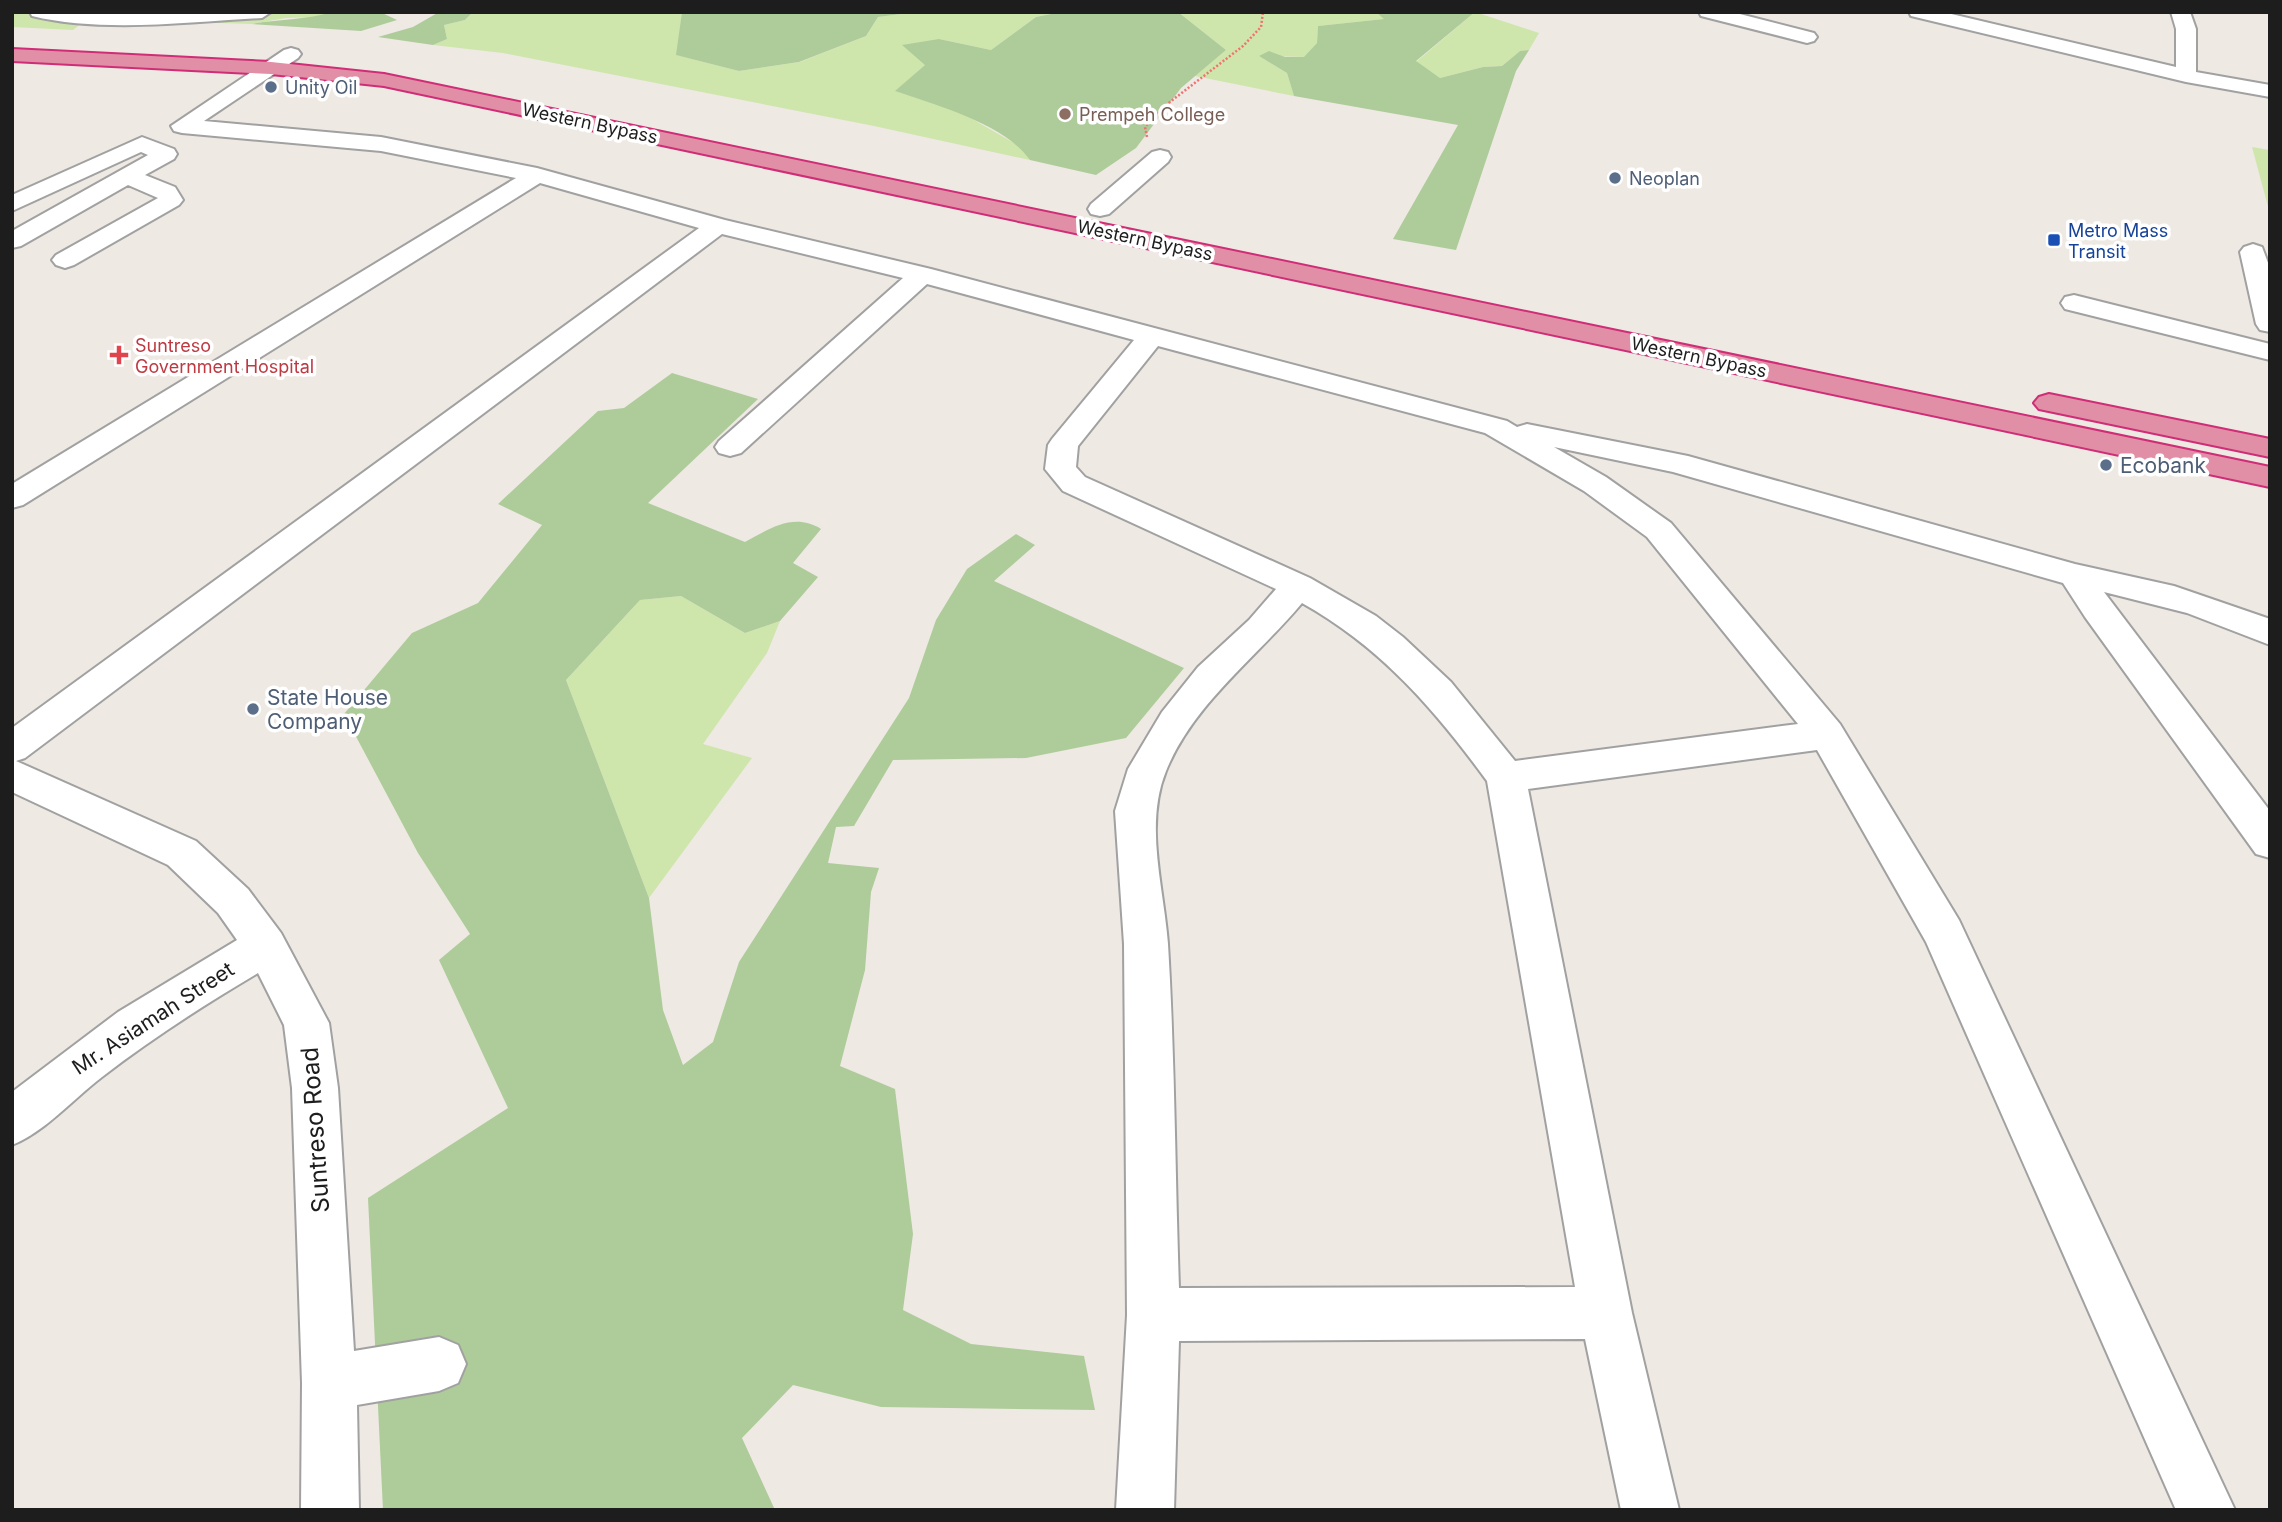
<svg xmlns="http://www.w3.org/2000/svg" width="2282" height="1522" viewBox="0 0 2282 1522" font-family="Inter,sans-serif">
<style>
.grass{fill:#cee6ab}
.forest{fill:#aecb9a}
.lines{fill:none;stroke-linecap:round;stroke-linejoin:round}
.minor-casing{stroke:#a1a1a1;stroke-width:4}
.highway-casing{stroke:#cf2d76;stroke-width:4}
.path{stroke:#f27070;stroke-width:2.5;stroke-dasharray:2 2;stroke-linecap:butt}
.minor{fill:#fff;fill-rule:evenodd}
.highway{fill:#e18ea7;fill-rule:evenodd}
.service-dot{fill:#5c6f8a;stroke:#fff;stroke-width:2.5}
.education-dot{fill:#8d6e63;stroke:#fff;stroke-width:2.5}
.transit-dot{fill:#1a4fb4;stroke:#fff;stroke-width:2.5}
.health-dot{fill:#e0444e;stroke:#fff;stroke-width:2.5}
.labels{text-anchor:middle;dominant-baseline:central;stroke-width:7;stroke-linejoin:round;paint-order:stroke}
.far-service-label{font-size:18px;fill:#4e5e75;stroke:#fff;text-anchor:start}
.far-education-label{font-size:18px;fill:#785e54;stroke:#fff;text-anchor:start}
.far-street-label{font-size:18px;fill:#1d1d1d;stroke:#fff}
.far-transit-label{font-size:18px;fill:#164399;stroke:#fff;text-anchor:start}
.far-health-label{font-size:18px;fill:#be3a42;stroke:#fff;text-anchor:start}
.service-label{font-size:21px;fill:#4e5e75;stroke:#fff;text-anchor:start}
.street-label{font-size:21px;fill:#1d1d1d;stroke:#fff}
.near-street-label{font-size:24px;fill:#1d1d1d;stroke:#fff}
</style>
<rect width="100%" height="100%" fill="#eee9e3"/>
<path class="grass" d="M 12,12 L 86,20 L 73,30 L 12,27 Z
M 281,12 L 332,12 L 318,17 L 286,18 L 251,24 L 162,21 L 253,17 Z
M 473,12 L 682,12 L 677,55 L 739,71 L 800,62 L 866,36 L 878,17 L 916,12 L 1061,12 L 1036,17 L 991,50 L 939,39 L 925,65 L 896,91 L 960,112 L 1021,147 L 1030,160 L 874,126 L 503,53 L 433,45 L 447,39 L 444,25 L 465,20 Z
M 1178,12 L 1376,12 L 1385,19 L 1318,26 L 1317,43 L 1305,57 L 1259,56 L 1287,73 L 1294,96 L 1195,76 L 1226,50 Z
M 1475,12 L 1539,33 L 1529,50 L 1520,51 L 1502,66 L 1483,67 L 1440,78 L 1416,62 Z
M 2252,147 L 2270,150 L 2270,214 Z
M 681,596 L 745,633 L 780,621 L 767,653 L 703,744 L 752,758 L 649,898 L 566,680 L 640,600 Z"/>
<path class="forest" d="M 332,12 L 380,12 L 397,20 L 361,31 L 251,24 C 278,19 307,20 332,12 Z
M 439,12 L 473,12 L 465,20 L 444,25 L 447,39 L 433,45 L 378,37 L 413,27 Z
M 682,12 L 916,12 L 878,17 L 866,36 L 799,62 L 739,71 L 676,55 Z
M 1061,12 L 1178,12 L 1226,50 L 1181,88 L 1136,148 L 1096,175 L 1030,160 C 1005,124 936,105 895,91 L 925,65 L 902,45 L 939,39 L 991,50 L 1036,17 Z
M 1376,12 L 1475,12 L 1416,61 L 1440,78 L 1483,67 L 1502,66 L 1520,51 L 1529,50 L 1516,71 L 1456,250 L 1393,239 L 1458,125 L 1294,96 L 1287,73 L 1259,56 L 1269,51 L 1285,57 L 1304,57 L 1317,43 L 1318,26 L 1384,19 Z
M 672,373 L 758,399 L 648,503 L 745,542 C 769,529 794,512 821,529 L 793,563 L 818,577 L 780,621 L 745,633 L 681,596 L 640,600 L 566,680 L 649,898 L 663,1010 L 683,1065 L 713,1042 L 739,962 L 909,698 L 936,620 L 967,569 L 1016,534 L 1035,545 L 994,581 L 1184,668 L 1126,738 L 1026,758 L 893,760 L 854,826 L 836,827 L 828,863 L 879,868 L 871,892 L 865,970 L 840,1066 L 895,1089 L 913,1234 L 903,1310 L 971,1344 L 1084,1356 L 1095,1410 L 881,1407 L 793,1385 L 742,1438 L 775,1510 L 383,1510 L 368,1198 L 508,1108 L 439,960 L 470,934 L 418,853 L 344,714 L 412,633 L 478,603 L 542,525 L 498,504 L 598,411 L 624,408 Z"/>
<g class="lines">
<g class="minor-casing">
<path id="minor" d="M 30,12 L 271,12 L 262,18 C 191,22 101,33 32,16 Z
M 1699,12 L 1732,12 L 1814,33 L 1817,37 L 1814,41 L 1807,43 L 1701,16 Z
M 1909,12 L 1943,12 L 2176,67 L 2176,29 L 2171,12 L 2190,12 L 2196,29 L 2196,72 L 2270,85 L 2270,97 L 2186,82 L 1911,16 Z
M 291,48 L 298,50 L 301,54 L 298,58 L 204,121 L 381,137 L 537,168 L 725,220 L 931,269 L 1507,421 L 1517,427 L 1527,424 L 1688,456 L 2075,564 L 2174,586 L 2270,619 L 2270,645 L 2187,613 L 2104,592 L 2270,811 L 2270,858 L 2256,854 L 2085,617 L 2063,583 L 1673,472 L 1554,447 L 1606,477 L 1671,523 L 1840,724 L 1959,920 L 2235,1510 L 2176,1510 L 1926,942 L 1817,750 L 1528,789 L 1632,1313 L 1679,1510 L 1621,1510 L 1585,1339 L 1179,1341 L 1174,1510 L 1116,1510 L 1127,1315 L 1124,944 L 1115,811 L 1128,769 L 1162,712 L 1198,667 L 1249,620 L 1276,589 L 1063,491 L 1045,469 L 1048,445 L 1052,439 L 1134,340 L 927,284 L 741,453 L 730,456 L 719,453 L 715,447 L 719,441 L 903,278 L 722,234 L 25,758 L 16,761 L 196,841 L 248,889 L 281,933 L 329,1023 L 338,1088 L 354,1351 L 439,1337 L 458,1345 L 466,1364 L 458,1383 L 439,1391 L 357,1405 L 359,1510 L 301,1510 L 302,1383 L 292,1088 L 284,1025 L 258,973 C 204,1005 151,1039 102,1077 C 73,1099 46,1131 12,1145 L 12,1092 L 118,1012 L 237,940 L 218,913 L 168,865 L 12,792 L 12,728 L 699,228 L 540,183 L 23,505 L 12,508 L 12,484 L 516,178 L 381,151 L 182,133 L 174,131 L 171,126 L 284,50 ZM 1158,346 L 1485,433 L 1584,491 L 1647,537 L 1798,724 L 1515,761 L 1451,682 L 1403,637 L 1376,616 L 1310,578 L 1085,477 L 1076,467 L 1078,446 ZM 1302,603 C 1381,647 1435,710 1487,781 L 1575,1287 L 1179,1288 C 1175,1174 1175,1058 1168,944 C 1164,888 1144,825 1166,771 C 1193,704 1257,657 1302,603 Z
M 142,137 L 174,149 L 177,154 L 174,159 L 145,175 L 175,187 L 183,200 L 179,205 L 74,265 L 65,268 L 56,265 L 52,260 L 56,255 L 158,198 L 128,185 L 21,246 L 12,248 L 12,231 L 148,155 L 141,152 L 12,211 L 12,195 Z
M 1160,150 L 1168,152 L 1171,157 L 1168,162 L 1109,214 L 1100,216 L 1091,214 L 1088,209 L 1091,204 L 1152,152 Z
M 2253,244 L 2262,247 L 2270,268 L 2270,332 L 2260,330 L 2256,324 L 2240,252 L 2244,247 Z
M 2074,295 L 2270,344 L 2270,360 L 2065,309 L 2061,303 L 2065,297 Z"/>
</g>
<g class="highway-casing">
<path id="highway" d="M 12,49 L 271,62 L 384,74 L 2270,467 L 2270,487 L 384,86 L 271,74 L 12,61 Z
M 2049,394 L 2270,439 L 2270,457 L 2039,409 L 2034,403 L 2039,397 Z"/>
</g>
<path class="path" d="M 1147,137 L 1145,127 L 1166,105 L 1243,46 L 1261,27 L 1263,12"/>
<use href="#minor" class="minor"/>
<use href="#highway" class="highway"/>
</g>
<g class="service-dot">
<circle cx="271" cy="87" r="7"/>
<circle cx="1615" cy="178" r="7"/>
<circle cx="2106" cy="465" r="7"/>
<circle cx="253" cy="709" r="7"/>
</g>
<circle class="education-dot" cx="1065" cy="114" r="7"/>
<rect class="transit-dot" x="2047" y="233" width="14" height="14" rx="3.5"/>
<path class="health-dot" d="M115.5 344.5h7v7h7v7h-7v7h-7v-7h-7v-7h7z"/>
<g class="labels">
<g class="far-service-label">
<text x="285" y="87">Unity Oil</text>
<text x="1629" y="178">Neoplan</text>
</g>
<g class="far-education-label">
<text x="1079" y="114">Prempeh College</text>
</g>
<g class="far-street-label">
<text transform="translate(590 123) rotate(12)">Western Bypass</text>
<text transform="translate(1145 240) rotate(12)">Western Bypass</text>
<text transform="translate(1699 357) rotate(12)">Western Bypass</text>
</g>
<g class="far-transit-label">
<text x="2068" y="230">Metro Mass<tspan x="2068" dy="21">Transit</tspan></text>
</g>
<g class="far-health-label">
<text x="135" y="345">Suntreso<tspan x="135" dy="21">Government Hospital</tspan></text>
</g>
<g class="service-label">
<text x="2120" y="465">Ecobank</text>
<text x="267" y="697">State House<tspan x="267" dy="24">Company</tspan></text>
</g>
<g class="street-label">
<text transform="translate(153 1018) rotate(-33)">Mr. Asiamah Street</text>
</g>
<g class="near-street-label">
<text transform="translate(315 1130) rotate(-94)">Suntreso Road</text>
</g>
</g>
<rect width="2282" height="1522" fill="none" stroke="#1d1d1d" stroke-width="28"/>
</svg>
